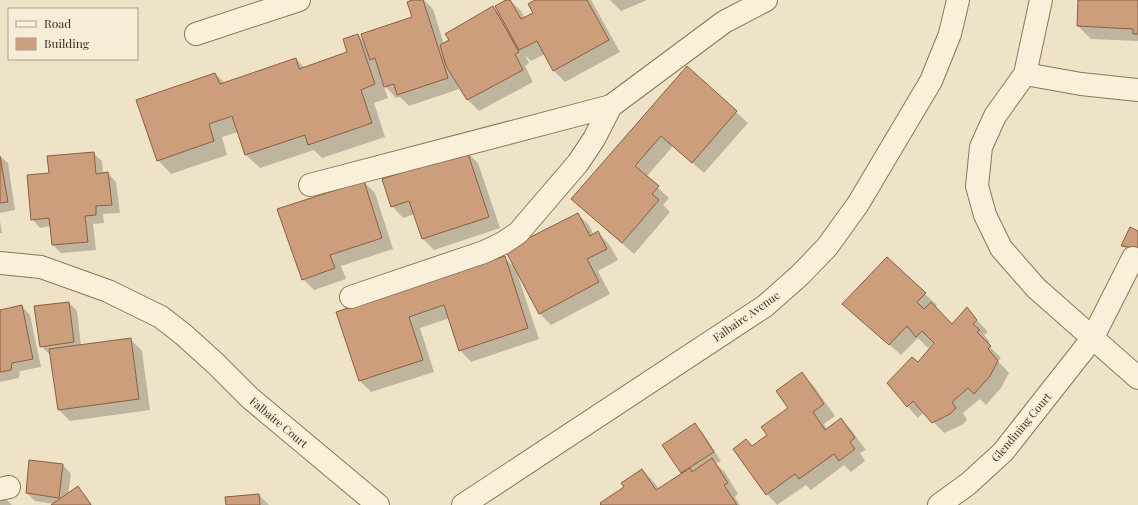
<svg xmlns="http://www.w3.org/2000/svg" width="1138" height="505" viewBox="0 0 1138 505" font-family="'Playfair Display',serif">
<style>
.shadow{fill:#0003}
.building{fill:#cd9e7c;stroke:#8a5f41}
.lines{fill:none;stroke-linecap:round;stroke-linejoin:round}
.minor-casing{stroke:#8b755c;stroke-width:24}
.minor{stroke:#f9f0da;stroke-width:22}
.labels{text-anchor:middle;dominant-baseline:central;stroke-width:3.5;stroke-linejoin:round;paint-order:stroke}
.street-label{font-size:11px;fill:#3b2d20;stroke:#f6edd6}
</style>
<rect width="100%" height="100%" fill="#efe3c7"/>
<path class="shadow" d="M 416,0 L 424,0 L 433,9 L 444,44 L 493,8 L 501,15 L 508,0 L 510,0 L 521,11 L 525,18 L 534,13 L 537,0 L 591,0 L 620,52 L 565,82 L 554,71 L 545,54 L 531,61 L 525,55 L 529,63 L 525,66 L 533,82 L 479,111 L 468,100 L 457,84 L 459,89 L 409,106 L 400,97 L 396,98 L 383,84 L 388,98 L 374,103 L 385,137 L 322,158 L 314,150 L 260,168 L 246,155 L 238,132 L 222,137 L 227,155 L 171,174 L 158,160 L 215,74 L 225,83 L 296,59 L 305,68 L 348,53 L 358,35 L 365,42 L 414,18 Z
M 610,0 L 647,0 L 621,11 Z
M 1079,0 L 1138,0 L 1138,41 L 1091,39 L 1078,26 Z
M 687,68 L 748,123 L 704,173 L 673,146 L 646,177 L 669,198 L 663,205 L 670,212 L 634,254 L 573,199 Z
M 467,152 L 478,163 L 500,228 L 434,250 L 423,239 L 415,214 L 403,218 L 392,206 Z
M 93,153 L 102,161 L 103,174 L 108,173 L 116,182 L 120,213 L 103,214 L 104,223 L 93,224 L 96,250 L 61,253 L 53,245 L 51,226 L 40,228 L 32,219 L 50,174 Z
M 0,156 L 8,163 L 15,210 L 0,213 Z
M 364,182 L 375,193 L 393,249 L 341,266 L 346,279 L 314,290 L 303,279 Z
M 577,214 L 589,225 L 594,235 L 597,232 L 609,244 L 618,260 L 598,271 L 610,294 L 551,325 L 539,313 L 518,273 L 517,273 L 539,339 L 471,362 L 460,350 L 450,318 L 420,328 L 434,372 L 371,392 L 360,381 L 337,312 L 504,257 L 515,268 Z
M 0,221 L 2,233 L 0,233 Z
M 1138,232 L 1138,257 L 1133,257 L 1122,245 Z
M 925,294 L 937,305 L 935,307 L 952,325 L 967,309 L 988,332 L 984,335 L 990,342 L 987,344 L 1001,358 L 998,361 L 1009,373 L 1001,388 L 986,405 L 980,399 L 963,413 L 967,420 L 962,425 L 944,433 L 924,412 L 918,418 L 907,406 L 919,364 L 936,343 L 934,342 L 928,348 L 918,338 L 901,355 L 844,304 Z
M 69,303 L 77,311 L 81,346 L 130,339 L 142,351 L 150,410 L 70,421 L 59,410 L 51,354 L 49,354 L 41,346 Z
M 22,306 L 30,315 L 41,367 L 20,371 L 19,378 L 0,382 L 0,311 Z
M 802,374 L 813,385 L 835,416 L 824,424 L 827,429 L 841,419 L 852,431 L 866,450 L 860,453 L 865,461 L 851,472 L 844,465 L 811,490 L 806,485 L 777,505 L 767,494 L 752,447 L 768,435 L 789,408 Z
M 695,425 L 703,433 L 721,461 L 716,464 L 724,471 L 738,494 L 735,497 L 740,505 L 600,505 L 625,488 L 642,470 L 654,482 L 659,489 L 683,474 L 664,445 Z
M 63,465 L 71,474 L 68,494 L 78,488 L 86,496 L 92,505 L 53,505 L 54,504 L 35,501 L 27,493 Z
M 259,495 L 269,505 L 227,505 Z
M 0,497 L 4,497 L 12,505 L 0,505 Z"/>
<path class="building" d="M 412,0 L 423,0 L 448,78 L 397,95 L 394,84 L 384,87 L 375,58 L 370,60 L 361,34 L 412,17 L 407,2 Z
M 506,0 L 510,0 L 521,19 L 533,13 L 528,4 L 535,0 L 587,0 L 609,40 L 553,71 L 537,41 L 519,50 L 495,6 Z
M 1078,0 L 1138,0 L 1138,34 L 1133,34 L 1133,29 L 1077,26 Z
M 493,6 L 519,52 L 515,54 L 523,70 L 467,100 L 446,66 L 440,45 L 449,40 L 445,34 Z
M 358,34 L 375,84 L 361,90 L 372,123 L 308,145 L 305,135 L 245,155 L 232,116 L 209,124 L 214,141 L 157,161 L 136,100 L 215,73 L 220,84 L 296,58 L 299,69 L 347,52 L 343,39 Z
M 687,66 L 737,111 L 692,163 L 661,136 L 635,166 L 659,186 L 652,194 L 659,200 L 622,243 L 571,199 Z
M 467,151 L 489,217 L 422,239 L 409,201 L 391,207 L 382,179 Z
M 94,152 L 96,174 L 108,172 L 112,205 L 96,206 L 96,215 L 85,216 L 88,242 L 52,245 L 49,218 L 31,220 L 27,175 L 49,173 L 47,156 Z
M 0,156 L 8,202 L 0,203 Z
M 364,181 L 382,238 L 330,255 L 335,268 L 302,280 L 277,209 Z
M 578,213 L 590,236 L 598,231 L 607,249 L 587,259 L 599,282 L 539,314 L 505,250 Z
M 1130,227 L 1138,231 L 1138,248 L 1121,246 Z
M 505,256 L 528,328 L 459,351 L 444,305 L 409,317 L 423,360 L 359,381 L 336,312 Z
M 887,257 L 926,293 L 917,302 L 924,309 L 931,302 L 952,324 L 967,307 L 977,320 L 973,324 L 980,330 L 977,332 L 991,346 L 988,349 L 998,361 L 990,376 L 974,394 L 968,388 L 952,402 L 956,408 L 950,414 L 932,423 L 913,401 L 907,407 L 887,383 L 912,357 L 918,362 L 934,343 L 922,331 L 916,337 L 907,326 L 889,345 L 842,304 Z
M 69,302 L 74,342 L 40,347 L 34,306 Z
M 22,305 L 33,359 L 12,363 L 11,370 L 0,372 L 0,310 Z
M 131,338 L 139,399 L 58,410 L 49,349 Z
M 802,372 L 824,404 L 813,412 L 825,430 L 841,418 L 855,438 L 850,442 L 855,449 L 839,461 L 834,454 L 799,479 L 795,474 L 766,495 L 733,449 L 746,439 L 752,446 L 767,435 L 761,427 L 788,408 L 776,391 Z
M 695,423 L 714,452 L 681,473 L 662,445 Z
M 712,458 L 728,483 L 724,485 L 737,505 L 600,505 L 601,504 L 600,503 L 624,487 L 621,483 L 642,469 L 656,490 L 690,468 L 692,472 Z
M 29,460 L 63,464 L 59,498 L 26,493 Z
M 78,486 L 91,505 L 51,505 Z
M 259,494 L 260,505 L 226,505 L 225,497 Z"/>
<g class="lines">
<g class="minor-casing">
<path id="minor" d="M 1041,0 L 1025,74 L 995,116 L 981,147 L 977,186 L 985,215 L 1001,248 L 1036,288 L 1138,378
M 196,34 L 299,0
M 1025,74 L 1081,84 L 1138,90
M 310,185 L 611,106
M 0,263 L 41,267 L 108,291 L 161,317 L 184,335 L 216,364 L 250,398 L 378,505
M 351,297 L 484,252 L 503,243 L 518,233 L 578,163 L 594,139 L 611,106 L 724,22 L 766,0
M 0,489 L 9,487
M 463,505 L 765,306 L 800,275 L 827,247 L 858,204 L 931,81 L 950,34 L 958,0
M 939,505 L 968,484 L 1003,452 L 1092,339 L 1133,258"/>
</g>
<use href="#minor" class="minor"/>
</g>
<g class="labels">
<g class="street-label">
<text transform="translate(746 316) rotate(-35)">Falbaire Avenue</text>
<text transform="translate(279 422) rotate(40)">Falbaire Court</text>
<text transform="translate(1021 427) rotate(-50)">Glendining Court</text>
</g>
</g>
<rect x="8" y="8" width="130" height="52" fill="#f6edd6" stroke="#aba08d"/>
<rect x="16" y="21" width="20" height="6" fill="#f9f0da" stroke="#aba08d"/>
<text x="44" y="28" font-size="12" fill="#3b2d20">Road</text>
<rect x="16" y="38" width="20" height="12" fill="#cd9e7c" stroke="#aba08d"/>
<text x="44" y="48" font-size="12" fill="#3b2d20">Building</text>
</svg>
